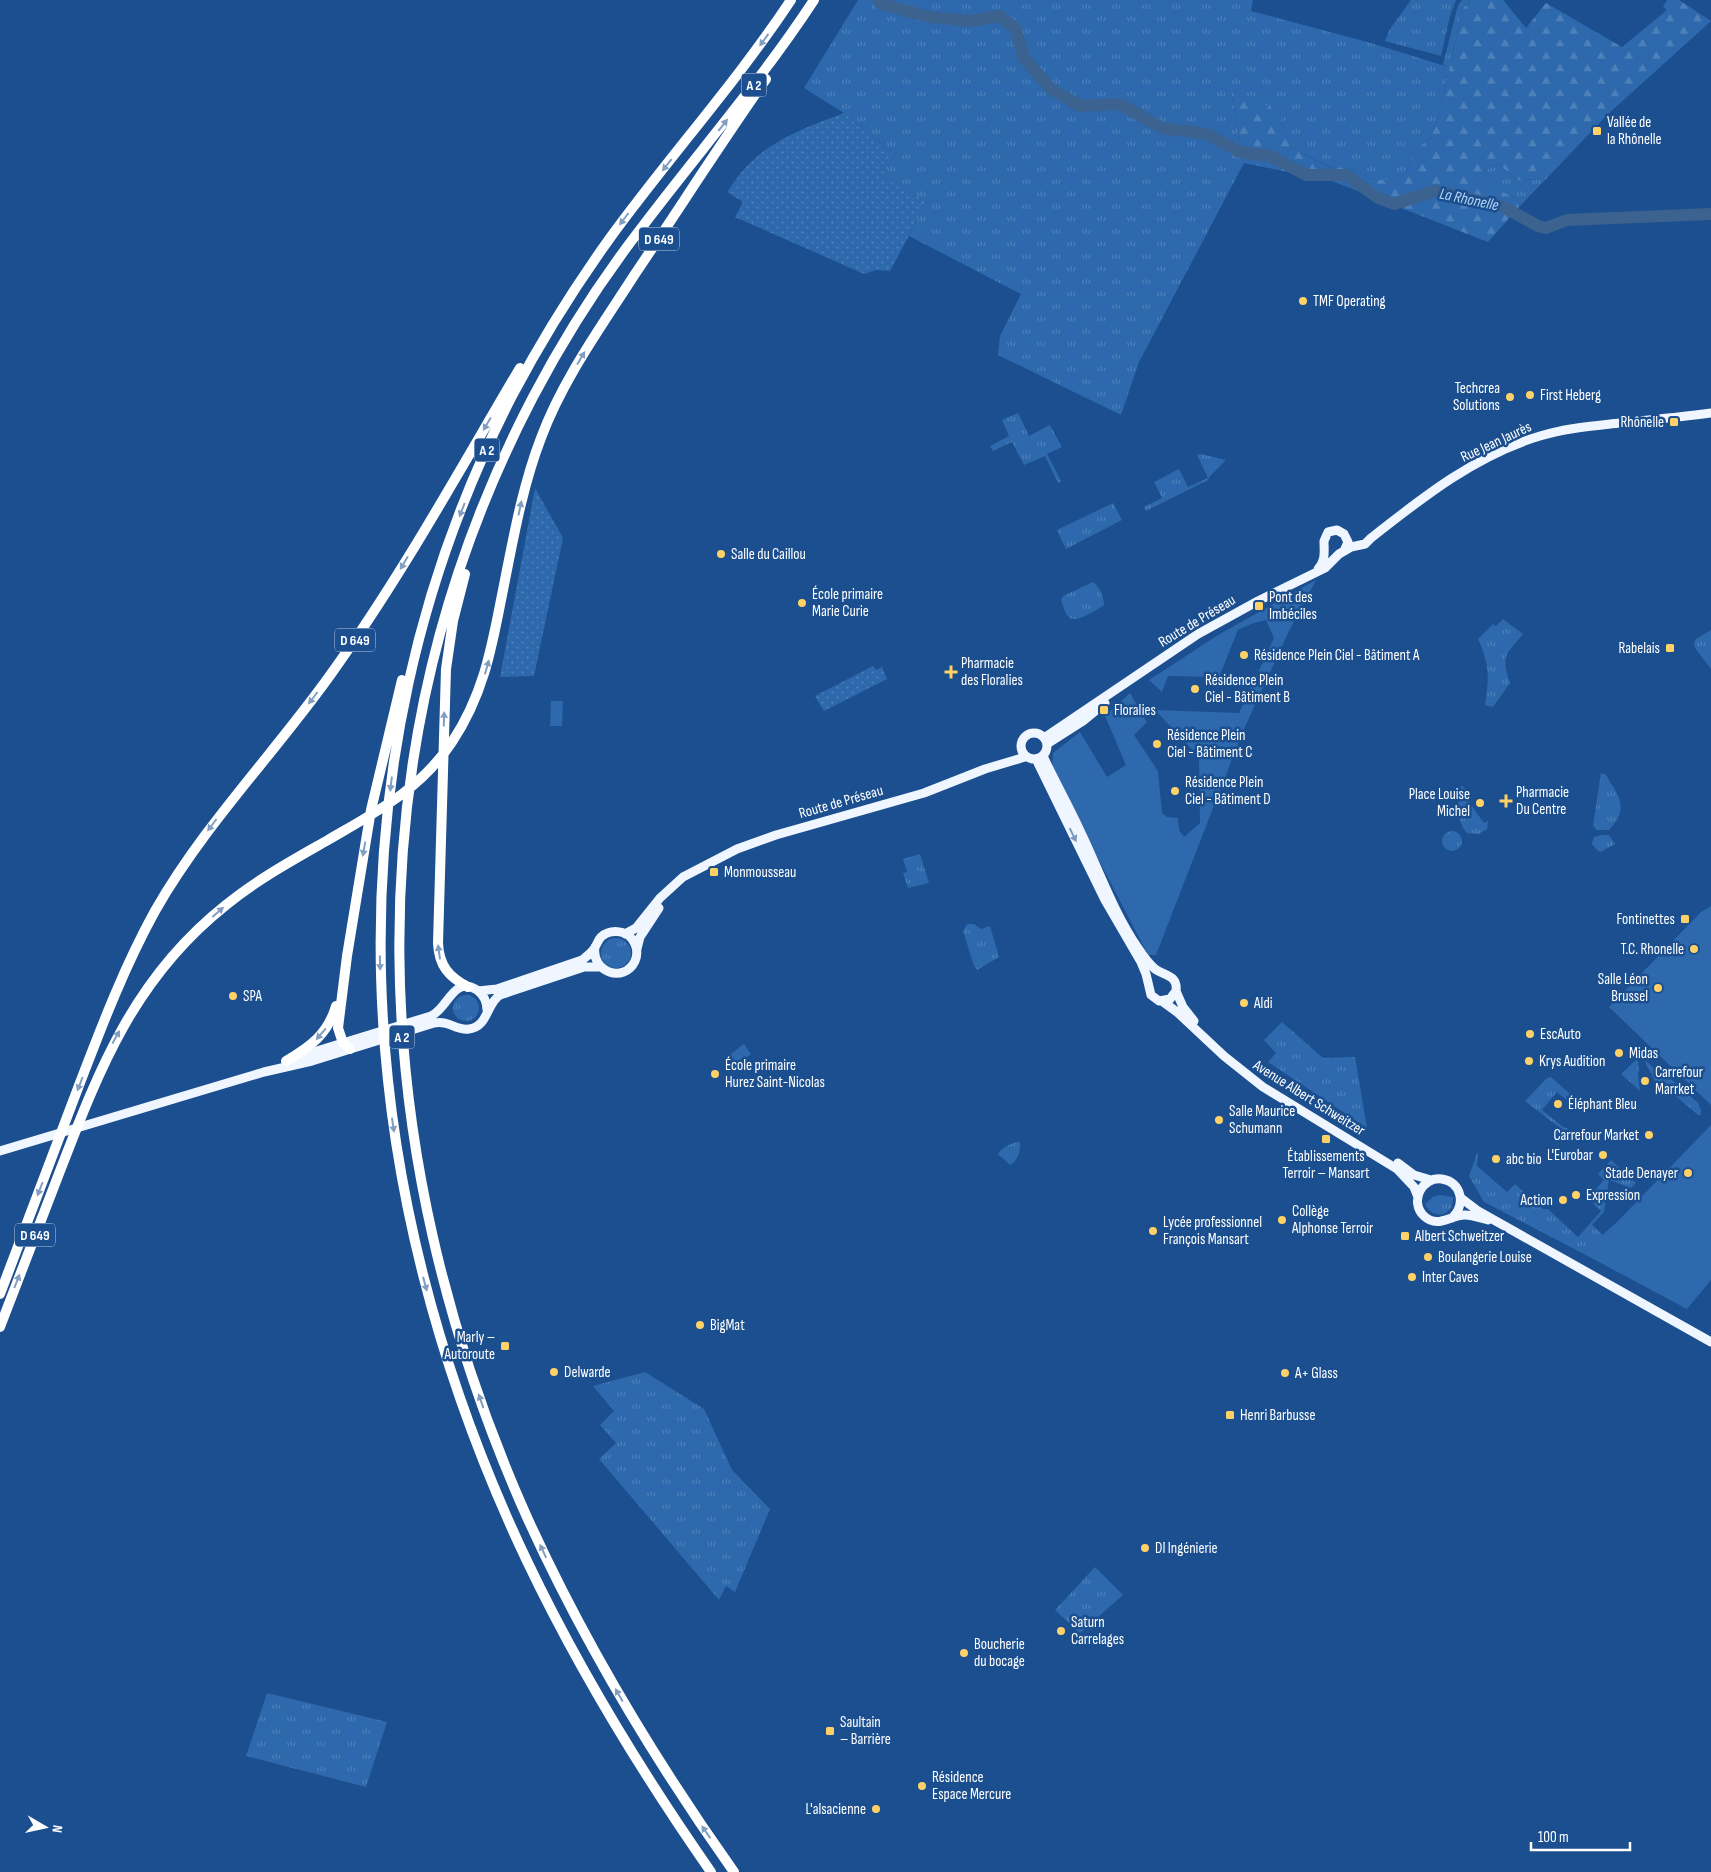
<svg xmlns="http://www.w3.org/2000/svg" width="1711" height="1872" viewBox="0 0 1711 1872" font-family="'Sofia Sans Condensed',sans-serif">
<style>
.grass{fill:url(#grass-tufts)}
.forest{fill:url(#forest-firs)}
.park{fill:#2e69ad}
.garden{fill:url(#garden-dots)}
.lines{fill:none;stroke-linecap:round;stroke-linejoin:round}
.river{stroke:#3c6290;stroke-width:12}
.major{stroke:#f0f6ff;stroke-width:9}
.highway{stroke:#fff;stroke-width:10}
.oneway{fill:#829ec1}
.oneway2{fill:#7b9ac1}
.poi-dot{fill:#ffd166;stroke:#1b4f8f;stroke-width:2}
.labels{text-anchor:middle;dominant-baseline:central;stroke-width:5;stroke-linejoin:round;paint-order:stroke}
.shield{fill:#1b4f8f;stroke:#bbcadd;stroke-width:1}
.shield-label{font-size:14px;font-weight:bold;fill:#fff}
.poi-label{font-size:15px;fill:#fff;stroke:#1b4f8f;text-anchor:start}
.street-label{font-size:15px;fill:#fff;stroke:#1b4f8f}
.water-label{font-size:16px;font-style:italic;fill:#b5d3f5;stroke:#1b4f8f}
</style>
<defs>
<pattern id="grass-tufts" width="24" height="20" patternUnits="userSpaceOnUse" patternTransform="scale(1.25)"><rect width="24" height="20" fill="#2e69ad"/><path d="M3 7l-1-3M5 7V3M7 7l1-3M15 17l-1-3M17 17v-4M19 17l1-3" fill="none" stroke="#4d80b9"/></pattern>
<pattern id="forest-firs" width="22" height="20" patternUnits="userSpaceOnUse" patternTransform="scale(1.25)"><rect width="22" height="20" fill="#2e69ad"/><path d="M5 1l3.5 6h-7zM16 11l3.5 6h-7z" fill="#4d80b9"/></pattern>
<pattern id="garden-dots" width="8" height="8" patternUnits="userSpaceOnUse" patternTransform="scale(1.25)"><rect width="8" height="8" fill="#2e69ad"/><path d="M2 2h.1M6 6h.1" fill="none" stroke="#4d80b9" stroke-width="1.8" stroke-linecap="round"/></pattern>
</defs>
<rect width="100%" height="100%" fill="#1b4f8f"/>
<path class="grass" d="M 858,0 L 1253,0 L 1251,11 L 1371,43 L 1445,66 L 1443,64 L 1458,5 L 1462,0 L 1471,0 L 1463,8 L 1439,115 L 1431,137 L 1414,152 L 1405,174 L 1389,181 L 1370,178 L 1347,167 L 1332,168 L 1291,148 L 1279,111 L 1231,92 L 1244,163 L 1139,362 L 1121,415 L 998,355 L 1000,336 L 1021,294 L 909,236 L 927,202 L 881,176 L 895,155 L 844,113 L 804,88 Z
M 1411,0 L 1456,0 L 1450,16 L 1441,56 L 1385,41 L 1390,29 Z
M 1498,164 L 1518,180 L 1546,179 L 1519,207 L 1515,197 L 1483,184 L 1482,179 L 1486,170 Z
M 1018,413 L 1029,436 L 1050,425 L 1062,447 L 1047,454 L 1061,481 L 1058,483 L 1045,456 L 1024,465 L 1012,442 L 993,451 L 990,446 L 1009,436 L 1002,420 Z
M 1201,454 L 1226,460 L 1210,476 L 1208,480 L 1146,511 L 1144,507 L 1162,498 L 1154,482 L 1179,469 L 1188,487 L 1208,478 L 1197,455 Z
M 1113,503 L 1122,520 L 1066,549 L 1057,530 Z
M 1093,582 C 1099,586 1104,597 1104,605 C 1098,609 1077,623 1070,618 C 1065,615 1063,605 1061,600 L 1063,596 Z
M 1503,619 L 1523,634 C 1505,656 1501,655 1510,683 L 1493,707 L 1485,705 C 1489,677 1490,666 1478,639 L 1493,624 L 1496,626 Z
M 1711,630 L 1711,669 L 1695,648 L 1694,643 L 1696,639 Z
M 1601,773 L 1606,775 C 1619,797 1630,808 1609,830 L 1597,830 L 1593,826 Z
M 1463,786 L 1466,790 L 1463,794 L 1484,823 L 1488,821 L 1487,829 L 1479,834 L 1467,833 C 1456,821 1458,803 1460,787 Z
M1442 841a10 10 0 1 1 20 0a10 10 0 1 1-20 0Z
M 1602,835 L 1609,835 L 1615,844 L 1601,852 L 1597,850 L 1592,844 L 1594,837 Z
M 920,854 L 929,883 L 908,888 L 903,873 L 907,872 L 903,859 Z
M 967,924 L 974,924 L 981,929 L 990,926 L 999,957 L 977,970 L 974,966 L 963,931 Z
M601 953a15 15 0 1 1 30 0a15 15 0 1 1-30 0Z
M453 1008a13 13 0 1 1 26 0a13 13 0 1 1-26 0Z
M 1282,1022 L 1323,1058 L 1355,1057 L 1367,1128 L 1268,1062 L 1276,1053 L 1264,1040 Z
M 1637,1059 L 1639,1067 L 1638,1074 L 1640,1091 L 1621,1074 Z
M 1645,1060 L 1660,1074 L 1664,1073 L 1698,1103 L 1701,1110 L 1701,1115 L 1698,1115 L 1671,1092 L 1655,1087 C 1656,1076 1647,1071 1645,1060 Z
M 1551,1077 L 1586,1108 L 1582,1113 L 1557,1092 L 1542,1110 L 1563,1127 L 1569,1129 L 1565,1132 L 1525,1101 L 1547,1078 Z
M 1017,1142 L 1020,1142 C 1021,1150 1018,1161 1010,1165 L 998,1154 C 1001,1148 1010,1144 1017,1142 Z
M 1478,1151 L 1477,1166 L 1507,1192 L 1515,1184 L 1543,1209 L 1548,1209 L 1578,1237 L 1601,1211 L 1588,1198 L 1604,1180 L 1598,1174 L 1611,1160 L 1636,1183 L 1631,1188 L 1609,1180 L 1604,1212 L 1592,1225 L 1603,1235 L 1582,1253 L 1484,1202 L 1469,1176 Z
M 1440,1195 L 1453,1197 L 1452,1207 L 1446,1213 C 1437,1217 1429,1213 1425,1204 L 1433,1197 Z
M 645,1372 L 704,1409 L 732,1470 L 770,1509 L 735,1592 L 726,1586 L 719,1600 L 599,1459 L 616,1443 L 600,1425 L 614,1411 L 593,1386 Z
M 1095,1567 L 1123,1595 L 1080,1633 L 1055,1610 Z
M 267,1693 L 387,1722 L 366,1787 L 246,1756 Z"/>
<path class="forest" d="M 1471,0 L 1503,0 L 1526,28 L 1546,3 L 1622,47 L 1667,10 L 1663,7 L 1667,0 L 1679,0 L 1711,21 L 1607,115 L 1546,179 L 1518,180 L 1498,164 L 1486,170 L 1482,179 L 1483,184 L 1515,197 L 1519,207 L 1488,242 L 1332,181 L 1244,163 L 1231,91 L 1279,111 L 1291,148 L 1331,168 L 1347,167 L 1370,178 L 1389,181 L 1405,174 L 1414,152 L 1431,137 L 1439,115 L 1463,8 Z"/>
<path class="park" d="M 1316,580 L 1289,631 L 1243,731 L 1156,955 L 1148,955 L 1052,770 L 1053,753 L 1080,732 L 1107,777 L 1126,765 L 1105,716 L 1130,693 L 1147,722 L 1134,735 L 1158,771 L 1162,813 L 1167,817 L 1178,818 L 1179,830 L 1184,837 L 1200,823 L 1199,757 L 1155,710 L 1239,713 L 1274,638 L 1266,620 L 1251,624 L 1238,630 L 1219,677 L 1168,676 L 1162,692 L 1149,680 L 1218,635 Z
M 551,701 L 563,701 L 562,726 L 550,726 Z
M 1711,906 L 1711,1105 L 1609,1007 L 1701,912 Z
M 744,1044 L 751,1054 L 732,1069 L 724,1059 Z
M 1711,1125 L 1711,1280 L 1687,1309 L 1582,1253 L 1617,1222 Z"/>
<path class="garden" d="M 844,113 L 895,155 L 882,176 L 927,202 L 890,271 L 876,270 L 864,274 L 735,217 L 743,202 L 727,192 C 733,184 739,174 746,167 C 772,139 809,126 844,113 Z
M 535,488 L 563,538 L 534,676 L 500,677 Z
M 873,666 L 876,670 L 882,667 L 887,679 L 824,711 L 815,696 Z"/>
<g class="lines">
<path class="river" d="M 878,0 L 881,4 L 930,17 L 971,21 L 1000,16 L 1016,29 L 1023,57 L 1051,89 L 1080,106 L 1119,104 L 1162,128 L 1207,134 L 1240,152 L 1270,156 L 1306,175 L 1346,175 L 1378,198 L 1394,204 L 1435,191 L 1502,206 L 1538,226 L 1546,228 L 1567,220 L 1711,214"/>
<path class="major" d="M 1318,569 C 1326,560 1324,552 1324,541 L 1328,532 L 1337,530 L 1344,534 L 1348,542 L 1344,551
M1021 746a13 13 0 1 1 26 0a13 13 0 1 1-26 0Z
M 1044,738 L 1198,634 L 1258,601 L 1325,568 L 1339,554 L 1351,547 L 1365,544 L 1371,538 C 1423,497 1476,455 1540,436 C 1566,428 1593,426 1620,423 C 1650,420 1681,417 1711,413
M 1047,744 L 1083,721 L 1105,703
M 1036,759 L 1105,900 L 1141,962 L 1146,974 L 1151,995 L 1159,1001 L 1170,999 L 1176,991 C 1178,975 1165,976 1155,969 C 1148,963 1143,956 1138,948 C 1114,913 1100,873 1082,835 C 1070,808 1055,782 1043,756
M 625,934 L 636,928 L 660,898 L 683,877 L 737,849 L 776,835 L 924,793 L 985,769 L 1025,757
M 637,949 L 640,937 L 659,908
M 478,991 L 497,989 L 582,960 C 586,957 590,954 593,950 C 597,946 597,941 601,937 C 610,929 625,930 632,939 C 637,946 638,954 635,961 C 624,984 591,972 595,947
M 1176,991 L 1183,1007 L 1194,1021
M 1162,1001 L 1177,1012 L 1224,1056 L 1263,1087 L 1397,1169 L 1414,1187 L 1418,1197
M 294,1058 L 431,1016 C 448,1009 453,975 477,990 C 484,995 487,1002 487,1010
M 0,1151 L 264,1072 L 312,1061 L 434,1023 C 450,1020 456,1031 469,1029 C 488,1027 486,1004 500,995 L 584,967 L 601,967
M 1398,1163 L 1414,1175 L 1431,1180
M 1461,1198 L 1478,1211 L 1711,1342
M 1452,1218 C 1466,1205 1462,1182 1442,1179 C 1422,1176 1409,1202 1424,1216 C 1438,1229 1450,1215 1465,1215 C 1472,1215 1480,1218 1488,1220"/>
<path class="highway" d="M 465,574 L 453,621 L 446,669 L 438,943 C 439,966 449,977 468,987
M 350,1049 L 343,1043 L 338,1028 L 347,956 L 371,810 L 402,680
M 286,1061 C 310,1047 328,1034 336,1006
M 0,1294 C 26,1225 52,1156 78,1088 C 101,1028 124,967 155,911 C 204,825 274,754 331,674 C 401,577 459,471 520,368
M 0,1327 C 20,1275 40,1223 60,1171 C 100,1067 135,977 226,905 C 258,879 293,860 328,840 C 376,812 420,790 452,742 C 482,697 491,652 501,600 C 512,546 521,490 541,438 C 563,379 601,327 635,274 C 679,209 721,143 766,79
M 711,1872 C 642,1773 579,1670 527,1561 C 350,1189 320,769 512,396 C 541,341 574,288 610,238 C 669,157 736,83 791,0
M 734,1872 C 654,1759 583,1641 526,1515 C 365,1153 347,753 533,397 C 564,338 599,283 639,231 C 697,154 761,81 814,0"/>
</g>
<defs><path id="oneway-solid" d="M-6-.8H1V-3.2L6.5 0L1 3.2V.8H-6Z" transform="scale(1.25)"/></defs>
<g class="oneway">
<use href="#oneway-solid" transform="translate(764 40) rotate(126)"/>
<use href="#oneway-solid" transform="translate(723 125) rotate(-52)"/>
<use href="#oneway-solid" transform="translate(667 165) rotate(128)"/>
<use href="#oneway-solid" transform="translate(624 219) rotate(127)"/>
<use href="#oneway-solid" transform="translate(581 358) rotate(-59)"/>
<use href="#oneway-solid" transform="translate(487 424) rotate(121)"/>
<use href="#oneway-solid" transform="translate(520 508) rotate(-78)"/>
<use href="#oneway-solid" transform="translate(462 510) rotate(111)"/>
<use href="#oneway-solid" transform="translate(404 563) rotate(121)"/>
<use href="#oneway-solid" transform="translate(487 667) rotate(-74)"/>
<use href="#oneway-solid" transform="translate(313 698) rotate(127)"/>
<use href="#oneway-solid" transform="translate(444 719) rotate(-88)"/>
<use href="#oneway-solid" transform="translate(391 784) rotate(97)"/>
<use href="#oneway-solid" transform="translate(212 825) rotate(127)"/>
<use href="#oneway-solid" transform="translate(364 849) rotate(100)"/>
<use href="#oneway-solid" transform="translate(218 912) rotate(-41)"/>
<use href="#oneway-solid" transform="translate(439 952) rotate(-98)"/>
<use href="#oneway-solid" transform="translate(380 963) rotate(89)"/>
<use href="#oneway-solid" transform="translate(321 1034) rotate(131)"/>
<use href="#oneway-solid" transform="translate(116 1037) rotate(-61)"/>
<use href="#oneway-solid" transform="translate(80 1084) rotate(111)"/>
<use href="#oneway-solid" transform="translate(393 1125) rotate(82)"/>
<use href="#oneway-solid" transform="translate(40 1189) rotate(111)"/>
<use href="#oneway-solid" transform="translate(17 1281) rotate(-69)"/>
<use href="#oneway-solid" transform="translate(425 1284) rotate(75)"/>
<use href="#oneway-solid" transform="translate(481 1401) rotate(-109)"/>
<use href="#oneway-solid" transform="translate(543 1551) rotate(-115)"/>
<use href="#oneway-solid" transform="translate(619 1695) rotate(-120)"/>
<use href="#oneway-solid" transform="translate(706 1832) rotate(-125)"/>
</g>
<use class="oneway2" href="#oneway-solid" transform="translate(1073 835) rotate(64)"/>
<g class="poi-dot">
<rect x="1592" y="126" width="10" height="10" rx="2.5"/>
<circle cx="1303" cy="301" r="5"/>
<circle cx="1530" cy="395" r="5"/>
<circle cx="1510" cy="397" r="5"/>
<rect x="1669" y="417" width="10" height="10" rx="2.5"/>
<circle cx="721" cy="554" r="5"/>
<circle cx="802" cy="603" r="5"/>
<rect x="1254" y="601" width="10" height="10" rx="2.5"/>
<rect x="1665" y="643" width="10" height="10" rx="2.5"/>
<circle cx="1244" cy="655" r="5"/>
<path d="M948.5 664.5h5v5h5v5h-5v5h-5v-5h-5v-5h5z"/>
<circle cx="1195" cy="689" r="5"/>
<rect x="1099" y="705" width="10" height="10" rx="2.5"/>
<circle cx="1157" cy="744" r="5"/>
<circle cx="1175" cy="791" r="5"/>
<path d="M1503.5 793.5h5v5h5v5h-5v5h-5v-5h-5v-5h5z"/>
<circle cx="1480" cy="803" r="5"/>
<rect x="709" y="867" width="10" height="10" rx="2.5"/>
<rect x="1680" y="914" width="10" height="10" rx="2.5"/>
<circle cx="1694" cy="949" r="5"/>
<circle cx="1658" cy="988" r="5"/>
<circle cx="233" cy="996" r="5"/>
<circle cx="1244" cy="1003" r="5"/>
<circle cx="1530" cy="1034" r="5"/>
<circle cx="1619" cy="1053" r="5"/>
<circle cx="1529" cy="1061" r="5"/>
<circle cx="715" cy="1074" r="5"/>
<circle cx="1645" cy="1081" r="5"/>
<circle cx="1558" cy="1104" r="5"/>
<circle cx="1219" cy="1120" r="5"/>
<circle cx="1649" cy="1135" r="5"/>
<rect x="1321" y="1134" width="10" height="10" rx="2.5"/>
<circle cx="1603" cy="1155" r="5"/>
<circle cx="1496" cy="1159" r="5"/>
<circle cx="1688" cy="1173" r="5"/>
<circle cx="1576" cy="1195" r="5"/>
<circle cx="1563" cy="1200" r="5"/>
<circle cx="1282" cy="1220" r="5"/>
<circle cx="1153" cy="1231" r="5"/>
<rect x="1400" y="1231" width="10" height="10" rx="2.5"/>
<circle cx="1428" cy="1257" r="5"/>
<circle cx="1412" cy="1277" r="5"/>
<circle cx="700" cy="1325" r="5"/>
<rect x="500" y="1341" width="10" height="10" rx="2.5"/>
<circle cx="554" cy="1372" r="5"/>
<circle cx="1285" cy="1373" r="5"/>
<rect x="1225" y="1410" width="10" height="10" rx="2.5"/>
<circle cx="1145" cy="1548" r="5"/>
<circle cx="1061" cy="1631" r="5"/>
<circle cx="964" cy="1653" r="5"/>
<rect x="825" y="1726" width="10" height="10" rx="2.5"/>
<circle cx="922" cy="1786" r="5"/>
<circle cx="876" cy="1809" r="5"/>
</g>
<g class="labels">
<g class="shield">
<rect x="741.5" y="73.5" width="25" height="23" rx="4"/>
<rect x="639" y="227.5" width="40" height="23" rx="4"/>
<rect x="474.5" y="438.5" width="25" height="23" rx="4"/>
<rect x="335" y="628.5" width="40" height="23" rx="4"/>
<rect x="389.5" y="1025.5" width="25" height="23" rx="4"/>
<rect x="15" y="1223.5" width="40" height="23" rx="4"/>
</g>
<g class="shield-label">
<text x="754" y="85">A 2</text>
<text x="659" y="239">D 649</text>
<text x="487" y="450">A 2</text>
<text x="355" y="640">D 649</text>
<text x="402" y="1037">A 2</text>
<text x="35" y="1235">D 649</text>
</g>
<g class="poi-label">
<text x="1607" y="122">Vallée de<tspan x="1607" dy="17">la Rhônelle</tspan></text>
<text x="1313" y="301">TMF Operating</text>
<text x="1500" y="388" text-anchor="end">Techcrea<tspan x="1500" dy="17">Solutions</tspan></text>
<text x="1540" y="395">First Heberg</text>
<text x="1664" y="422" text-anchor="end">Rhônelle</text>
<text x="731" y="554">Salle du Caillou</text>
<text x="812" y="594">École primaire<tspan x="812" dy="17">Marie Curie</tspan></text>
<text x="1269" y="597">Pont des<tspan x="1269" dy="17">Imbéciles</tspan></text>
<text x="1660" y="648" text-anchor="end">Rabelais</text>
<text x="1254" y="655">Résidence Plein Ciel - Bâtiment A</text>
<text x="961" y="663">Pharmacie<tspan x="961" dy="17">des Floralies</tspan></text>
<text x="1205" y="680">Résidence Plein<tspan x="1205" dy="17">Ciel - Bâtiment B</tspan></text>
<text x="1114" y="710">Floralies</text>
<text x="1167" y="735">Résidence Plein<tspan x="1167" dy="17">Ciel - Bâtiment C</tspan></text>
<text x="1185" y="782">Résidence Plein<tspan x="1185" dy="17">Ciel - Bâtiment D</tspan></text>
<text x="1516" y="792">Pharmacie<tspan x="1516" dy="17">Du Centre</tspan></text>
<text x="1470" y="794" text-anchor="end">Place Louise<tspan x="1470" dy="17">Michel</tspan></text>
<text x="724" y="872">Monmousseau</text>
<text x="1675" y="919" text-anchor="end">Fontinettes</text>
<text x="1684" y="949" text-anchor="end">T.C. Rhonelle</text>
<text x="1648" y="979" text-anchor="end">Salle Léon<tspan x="1648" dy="17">Brussel</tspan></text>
<text x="243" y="996">SPA</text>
<text x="1254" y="1003">Aldi</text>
<text x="1540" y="1034">EscAuto</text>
<text x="1629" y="1053">Midas</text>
<text x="1539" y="1061">Krys Audition</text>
<text x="725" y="1065">École primaire<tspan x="725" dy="17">Hurez Saint-Nicolas</tspan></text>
<text x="1655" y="1072">Carrefour<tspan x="1655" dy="17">Marrket</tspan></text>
<text x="1568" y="1104">Éléphant Bleu</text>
<text x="1229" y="1111">Salle Maurice<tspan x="1229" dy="17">Schumann</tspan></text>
<text x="1639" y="1135" text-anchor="end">Carrefour Market</text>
<text x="1593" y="1155" text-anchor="end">L'Eurobar</text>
<text x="1326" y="1156" text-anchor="middle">Établissements<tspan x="1326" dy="17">Terroir – Mansart</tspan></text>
<text x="1506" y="1159">abc bio</text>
<text x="1678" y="1173" text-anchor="end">Stade Denayer</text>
<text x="1586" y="1195">Expression</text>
<text x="1553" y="1200" text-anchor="end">Action</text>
<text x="1292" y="1211">Collège<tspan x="1292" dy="17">Alphonse Terroir</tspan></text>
<text x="1163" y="1222">Lycée professionnel<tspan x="1163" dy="17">François Mansart</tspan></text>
<text x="1415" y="1236">Albert Schweitzer</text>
<text x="1438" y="1257">Boulangerie Louise</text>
<text x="1422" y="1277">Inter Caves</text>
<text x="710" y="1325">BigMat</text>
<text x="495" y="1337" text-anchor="end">Marly –<tspan x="495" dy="17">Autoroute</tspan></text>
<text x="564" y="1372">Delwarde</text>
<text x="1295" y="1373">A+ Glass</text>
<text x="1240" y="1415">Henri Barbusse</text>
<text x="1155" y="1548">DI Ingénierie</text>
<text x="1071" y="1622">Saturn<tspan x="1071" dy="17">Carrelages</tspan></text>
<text x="974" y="1644">Boucherie<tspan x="974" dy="17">du bocage</tspan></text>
<text x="840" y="1722">Saultain<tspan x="840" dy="17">– Barrière</tspan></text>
<text x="932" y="1777">Résidence<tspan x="932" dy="17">Espace Mercure</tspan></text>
<text x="866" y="1809" text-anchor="end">L'alsacienne</text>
</g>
<g class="street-label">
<text transform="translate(1496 442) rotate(-25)">Rue Jean Jaurès</text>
<text transform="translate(1197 621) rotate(-31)">Route de Préseau</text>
<text transform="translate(841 802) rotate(-16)">Route de Préseau</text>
<text transform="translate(1309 1098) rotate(32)">Avenue Albert Schweitzer</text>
</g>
<g class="water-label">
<text transform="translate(1469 200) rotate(12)">La Rhonelle</text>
</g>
</g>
<g transform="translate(45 1827) rotate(99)" stroke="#1b4f8f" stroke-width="4" paint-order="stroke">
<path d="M0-4L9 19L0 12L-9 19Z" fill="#ffffff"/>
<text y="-8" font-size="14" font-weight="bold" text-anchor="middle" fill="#ffffff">N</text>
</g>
<path d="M1531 1842v8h99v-8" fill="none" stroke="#ffffff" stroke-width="2.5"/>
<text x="1538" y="1842" font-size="15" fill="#ffffff" stroke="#1b4f8f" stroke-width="4" paint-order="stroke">100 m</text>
</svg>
